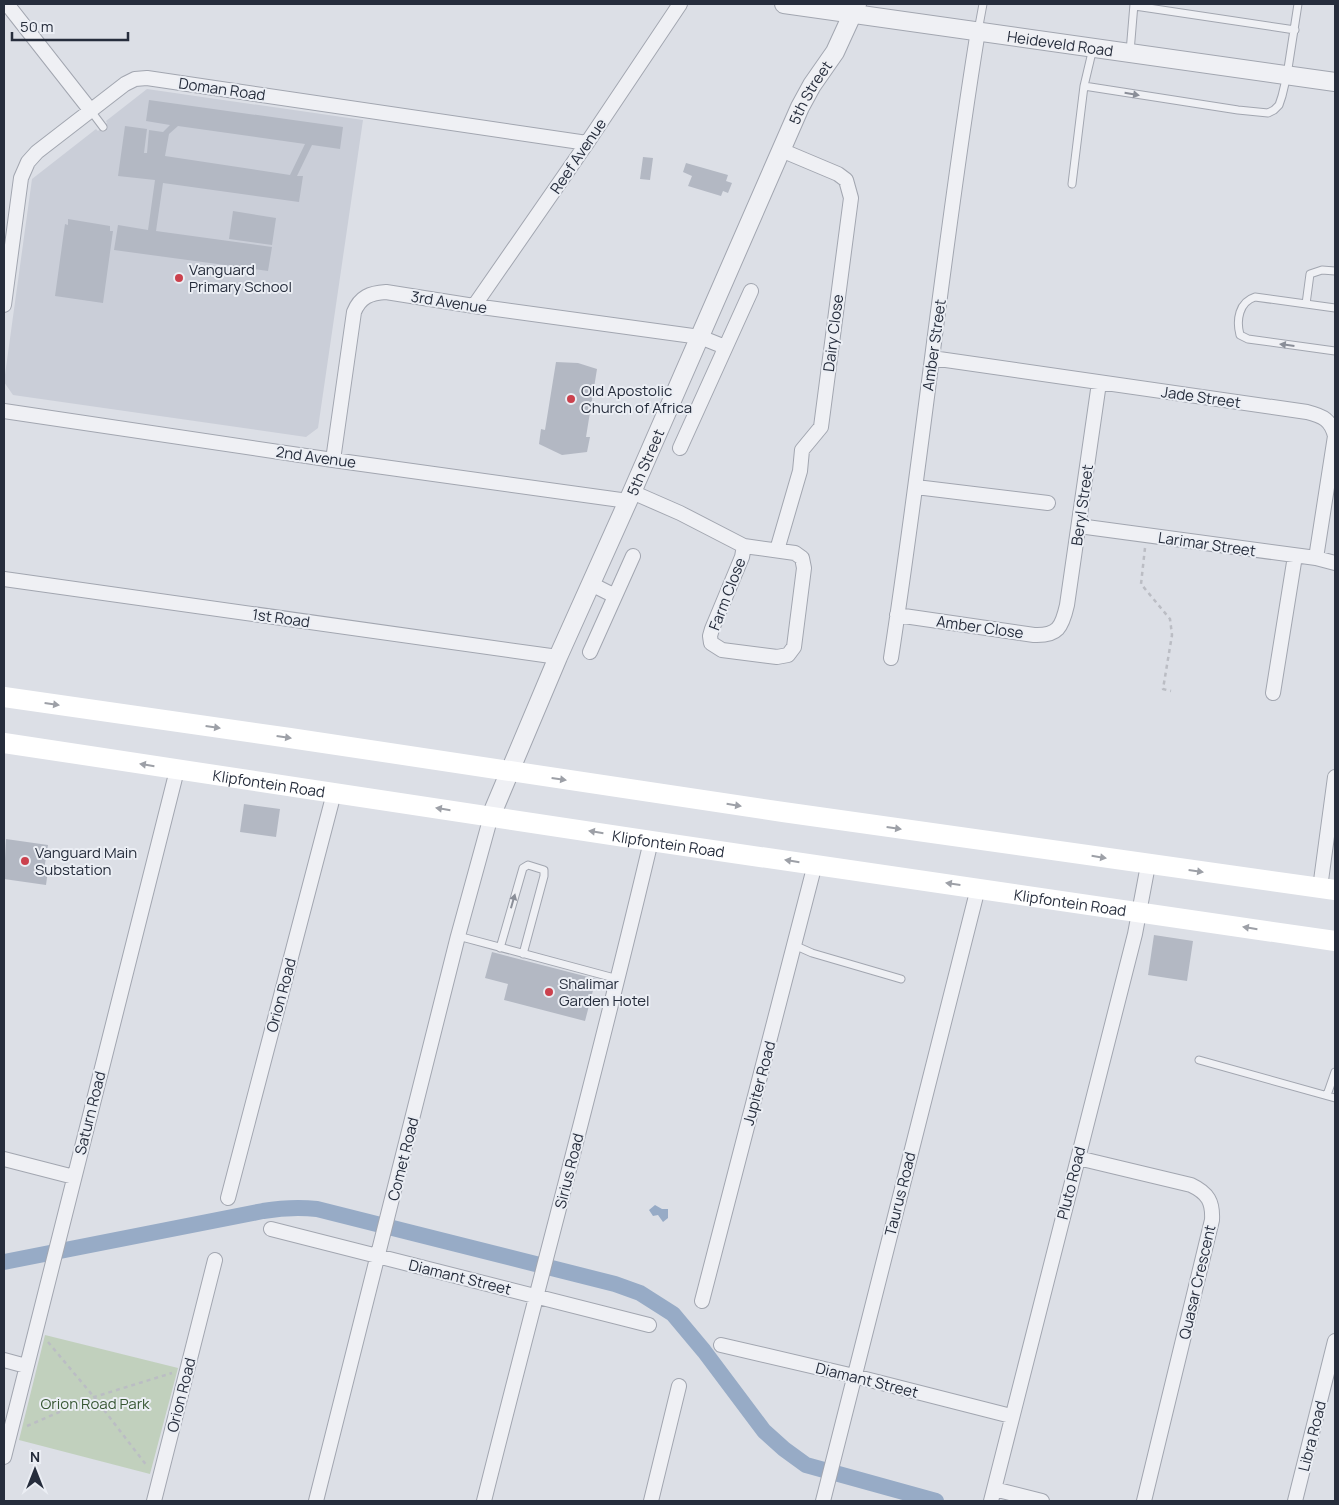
<svg xmlns="http://www.w3.org/2000/svg" width="1339" height="1505" viewBox="0 0 1339 1505" font-family="Manrope,sans-serif">
<style>
.built{fill:#caced8}
.green{fill:#c1d0bd}
.water{fill:#97abc6}
.lines{fill:none;stroke-linecap:round;stroke-linejoin:round}
.canal{stroke:#97abc6;stroke-width:16}
.building{fill:#b3b8c3;fill-rule:evenodd}
.service-casing{stroke:#a2a6b0;stroke-width:9}
.minor-casing{stroke:#a2a6b0;stroke-width:16}
.tertiary-casing{stroke:#a2a6b0;stroke-width:20}
.path{stroke:#bbbdc4;stroke-width:2.5;stroke-dasharray:4 4;stroke-linecap:butt}
.service{stroke:#eff0f4;stroke-width:7}
.minor{stroke:#eff0f4;stroke-width:14}
.tertiary{stroke:#eff0f4;stroke-width:18}
.secondary{stroke:#fff;stroke-width:20}
.oneway{fill:#8a8e98}
.oneway2{fill:#9da0a7}
.poi-dot{fill:#cb414d;stroke:#ebeef4;stroke-width:2}
.labels{text-anchor:middle;dominant-baseline:central;stroke-width:4;stroke-linejoin:round;paint-order:stroke}
.street-label{font-size:15px;fill:#262d3c;stroke:#ebeef4}
.poi-label{font-size:15px;fill:#262d3c;stroke:#ebeef4;text-anchor:start}
.park-label{font-size:15px;fill:#385734;stroke:#ebeef4}
</style>
<rect width="100%" height="100%" fill="#dcdfe6"/>
<path class="built" d="M 147,89 L 363,120 L 318,428 L 306,437 L 13,395 L 4,382 L 32,179 L 96,129 L 98,131 L 107,123 L 106,121 Z"/>
<path class="green" d="M 45,1335 L 178,1368 L 150,1474 L 19,1440 Z"/>
<path class="water" d="M 655,1205 L 662,1209 L 668,1209 L 668,1218 L 663,1222 L 658,1215 L 653,1216 L 649,1210 Z"/>
<g class="lines">
<path class="canal" d="M 4,1262 L 263,1211 C 281,1208 299,1207 317,1209 L 615,1284 L 640,1293 L 673,1314 L 704,1351 L 764,1431 L 784,1449 L 806,1465 L 936,1501"/>
</g>
<path class="building" d="M 149,100 L 343,127 L 340,149 L 312,145 L 297,176 L 303,176 L 299,202 L 163,183 L 156,231 L 272,247 L 268,271 L 114,250 L 118,225 L 148,230 L 155,180 L 118,176 L 125,126 L 147,129 L 144,153 L 147,153 L 149,130 L 163,132 L 170,125 L 146,121 ZM 178,126 L 305,144 L 290,175 L 165,156 L 169,134 Z
M 643,157 L 653,158 L 650,180 L 640,179 Z
M 686,163 L 728,175 L 726,181 L 732,183 L 728,193 L 723,191 L 721,196 L 688,186 L 692,176 L 683,172 Z
M 233,211 L 276,218 L 272,245 L 229,239 Z
M 68,219 L 110,226 L 110,231 L 113,231 L 103,303 L 55,296 L 65,224 L 68,225 Z
M 556,362 L 578,363 L 597,369 L 586,437 L 590,437 L 587,452 L 562,455 L 539,444 L 541,429 L 545,430 Z
M 244,804 L 280,809 L 276,837 L 240,832 Z
M 6,839 L 48,845 L 44,870 L 48,870 L 46,885 L 4,879 Z
M 1154,935 L 1193,941 L 1187,981 L 1148,975 Z
M 492,952 L 596,979 L 585,1021 L 504,1000 L 508,984 L 485,978 Z"/>
<g class="lines">
<g class="service-casing">
<path id="service" d="M 1135,6 L 1295,30
M 978,31 L 983,4
M 1130,52 L 1134,4
M 1084,86 L 1238,110 L 1268,113 L 1274,110 L 1279,105 L 1282,96 L 1287,75 L 1298,4
M 91,111 L 103,127
M 1072,184 L 1084,86 L 1093,48
M 1306,304 L 1310,274 L 1322,270 L 1335,271
M 1335,308 L 1255,297 C 1239,302 1236,320 1240,335 L 1248,339 L 1335,351
M 458,936 L 618,979
M 794,945 L 812,953 L 901,979
M 500,948 L 523,868 L 528,865 L 544,870 L 544,876 L 523,954
M 1199,1060 L 1335,1098
M 1327,1095 L 1335,1072"/>
</g>
<g class="minor-casing">
<path id="minor" d="M 7,4 L 91,111
M 4,305 L 21,178 L 28,162 L 37,152 L 125,84 L 135,79 L 147,78 L 587,143
M 474,306 L 587,143 L 680,4
M 932,358 L 1307,412 C 1323,416 1331,420 1335,436 L 1316,558
M 4,411 L 333,460 L 628,501
M 680,448 L 751,291
M 333,460 L 354,312 C 360,297 370,293 386,292 L 474,306 L 700,337 L 725,347
M 916,487 L 1048,503
M 632,492 L 680,513 L 744,546 L 795,553 L 802,558 L 804,568 L 794,647 L 788,655 L 777,657 L 722,650 L 711,643 L 710,636 L 712,629 L 742,557 L 744,546
M 1079,526 L 1316,558 L 1335,563
M 777,550 L 800,471 L 802,450 L 821,427 L 851,198 L 846,180 L 838,174 L 781,150
M 4,579 L 558,657
M 591,584 L 615,596
M 897,615 L 1034,635 C 1058,636 1062,627 1067,605 L 1099,383
M 590,652 L 633,556
M 891,658 C 923,450 944,239 978,31
M 1273,693 L 1295,556
M 1320,888 L 1335,777
M 1078,1158 L 1191,1185 C 1208,1193 1213,1202 1212,1220 L 1144,1501
M 4,1159 L 74,1177
M 228,1198 L 334,793
M 271,1229 L 649,1325
M 702,1301 L 815,864
M 721,1345 L 854,1376 L 1011,1416
M 4,1360 L 26,1366
M 4,1457 L 177,770
M 994,1489 L 1042,1501
M 154,1501 L 215,1260
M 316,1501 L 458,936 L 491,816
M 484,1501 C 539,1281 599,1062 651,841
M 651,1501 L 679,1386
M 823,1501 L 978,888
M 991,1501 L 1135,934 L 1148,865
M 1295,1501 L 1335,1341"/>
</g>
<g class="tertiary-casing">
<g id="tertiary">
<path id="s1" d="M 784,4 L 1335,82"/>
<path id="s2" d="M 491,816 L 558,657 L 632,492 L 800,107 L 812,85 L 835,52 L 857,4"/>
</g>
</g>
<path class="path" d="M 1145,548 L 1141,584 L 1170,619 L 1172,635 L 1163,689 L 1171,691
M 48,1342 L 94,1397 L 147,1466
M 27,1426 L 94,1397 L 172,1373"/>
<use href="#service" class="service"/>
<use href="#minor" class="minor"/>
<use href="#tertiary" class="tertiary"/>
<g class="secondary">
<path d="M 4,697 L 290,738 L 783,812 L 1335,890"/>
<path id="s3" d="M 4,743 L 651,841 L 1335,941"/>
</g>
</g>
<defs><path id="oneway-solid" d="M-6-.8H1V-3.2L6.5 0L1 3.2V.8H-6Z" transform="scale(1.25)"/></defs>
<g class="oneway">
<use href="#oneway-solid" transform="translate(1132 94) rotate(10)"/>
<use href="#oneway-solid" transform="translate(1287 345) rotate(-173)"/>
<use href="#oneway-solid" transform="translate(513 901) rotate(-74)"/>
</g>
<g class="oneway2">
<use href="#oneway-solid" transform="translate(52 704) rotate(8)"/>
<use href="#oneway-solid" transform="translate(213 727) rotate(8)"/>
<use href="#oneway-solid" transform="translate(284 737) rotate(8)"/>
<use href="#oneway-solid" transform="translate(147 765) rotate(-171)"/>
<use href="#oneway-solid" transform="translate(559 779) rotate(8)"/>
<use href="#oneway-solid" transform="translate(734 805) rotate(9)"/>
<use href="#oneway-solid" transform="translate(443 809) rotate(-171)"/>
<use href="#oneway-solid" transform="translate(894 828) rotate(8)"/>
<use href="#oneway-solid" transform="translate(596 832) rotate(-171)"/>
<use href="#oneway-solid" transform="translate(1099 857) rotate(9)"/>
<use href="#oneway-solid" transform="translate(792 861) rotate(-171)"/>
<use href="#oneway-solid" transform="translate(1196 871) rotate(8)"/>
<use href="#oneway-solid" transform="translate(953 884) rotate(-172)"/>
<use href="#oneway-solid" transform="translate(1250 928) rotate(-171)"/>
</g>
<g class="poi-dot">
<circle cx="179" cy="278" r="5"/>
<circle cx="571" cy="399" r="5"/>
<circle cx="25" cy="861" r="5"/>
<circle cx="549" cy="992" r="5"/>
</g>
<g class="labels">
<g class="street-label">
<text stroke="none"><textPath href="#s1" startOffset="279">Heideveld Road</textPath></text>
<text transform="translate(222 89) rotate(8)">Doman Road</text>
<text stroke="none"><textPath href="#s2" startOffset="791">5th Street</textPath></text>
<text transform="translate(578 156) rotate(-56)">Reef Avenue</text>
<text transform="translate(449 302) rotate(9)">3rd Avenue</text>
<text transform="translate(833 333) rotate(-83)">Dairy Close</text>
<text transform="translate(934 345) rotate(-82)">Amber Street</text>
<text transform="translate(1201 397) rotate(8)">Jade Street</text>
<text transform="translate(316 457) rotate(8)">2nd Avenue</text>
<text stroke="none"><textPath href="#s2" startOffset="386">5th Street</textPath></text>
<text transform="translate(1082 505) rotate(-82)">Beryl Street</text>
<text transform="translate(1207 544) rotate(8)">Larimar Street</text>
<text transform="translate(727 594) rotate(-69)">Farm Close</text>
<text transform="translate(281 618) rotate(8)">1st Road</text>
<text transform="translate(980 627) rotate(8)">Amber Close</text>
<text stroke="none"><textPath href="#s3" startOffset="268">Klipfontein Road</textPath></text>
<text stroke="none"><textPath href="#s3" startOffset="672">Klipfontein Road</textPath></text>
<text stroke="none"><textPath href="#s3" startOffset="1078">Klipfontein Road</textPath></text>
<text transform="translate(281 995) rotate(-75)">Orion Road</text>
<text transform="translate(759 1083) rotate(-75)">Jupiter Road</text>
<text transform="translate(90 1113) rotate(-76)">Saturn Road</text>
<text transform="translate(403 1159) rotate(-76)">Comet Road</text>
<text transform="translate(569 1171) rotate(-76)">Sirius Road</text>
<text transform="translate(1071 1183) rotate(-76)">Pluto Road</text>
<text transform="translate(900 1194) rotate(-76)">Taurus Road</text>
<text transform="translate(460 1277) rotate(14)">Diamant Street</text>
<text transform="translate(1197 1282) rotate(-77)">Quasar Crescent</text>
<text transform="translate(867 1380) rotate(14)">Diamant Street</text>
<text transform="translate(181 1395) rotate(-76)">Orion Road</text>
<text transform="translate(1312 1436) rotate(-76)">Libra Road</text>
</g>
<g class="poi-label">
<text x="189" y="269">Vanguard<tspan x="189" dy="17">Primary School</tspan></text>
<text x="581" y="390">Old Apostolic<tspan x="581" dy="17">Church of Africa</tspan></text>
<text x="35" y="852">Vanguard Main<tspan x="35" dy="17">Substation</tspan></text>
<text x="559" y="983">Shalimar<tspan x="559" dy="17">Garden Hotel</tspan></text>
</g>
<g class="park-label">
<text x="95" y="1403">Orion Road Park</text>
</g>
</g>
<rect width="1339" height="1505" fill="none" stroke="#262d3c" stroke-width="10"/>
<g transform="translate(35 1470)" stroke="#ebeef4" stroke-width="4" paint-order="stroke">
<path d="M0-4L9 19L0 12L-9 19Z" fill="#262d3c"/>
<text y="-8" font-size="14" font-weight="bold" text-anchor="middle" fill="#262d3c">N</text>
</g>
<path d="M12 32v8h116v-8" fill="none" stroke="#262d3c" stroke-width="2.5"/>
<text x="20" y="32" font-size="15" fill="#262d3c" stroke="#ebeef4" stroke-width="4" paint-order="stroke">50 m</text>
</svg>
